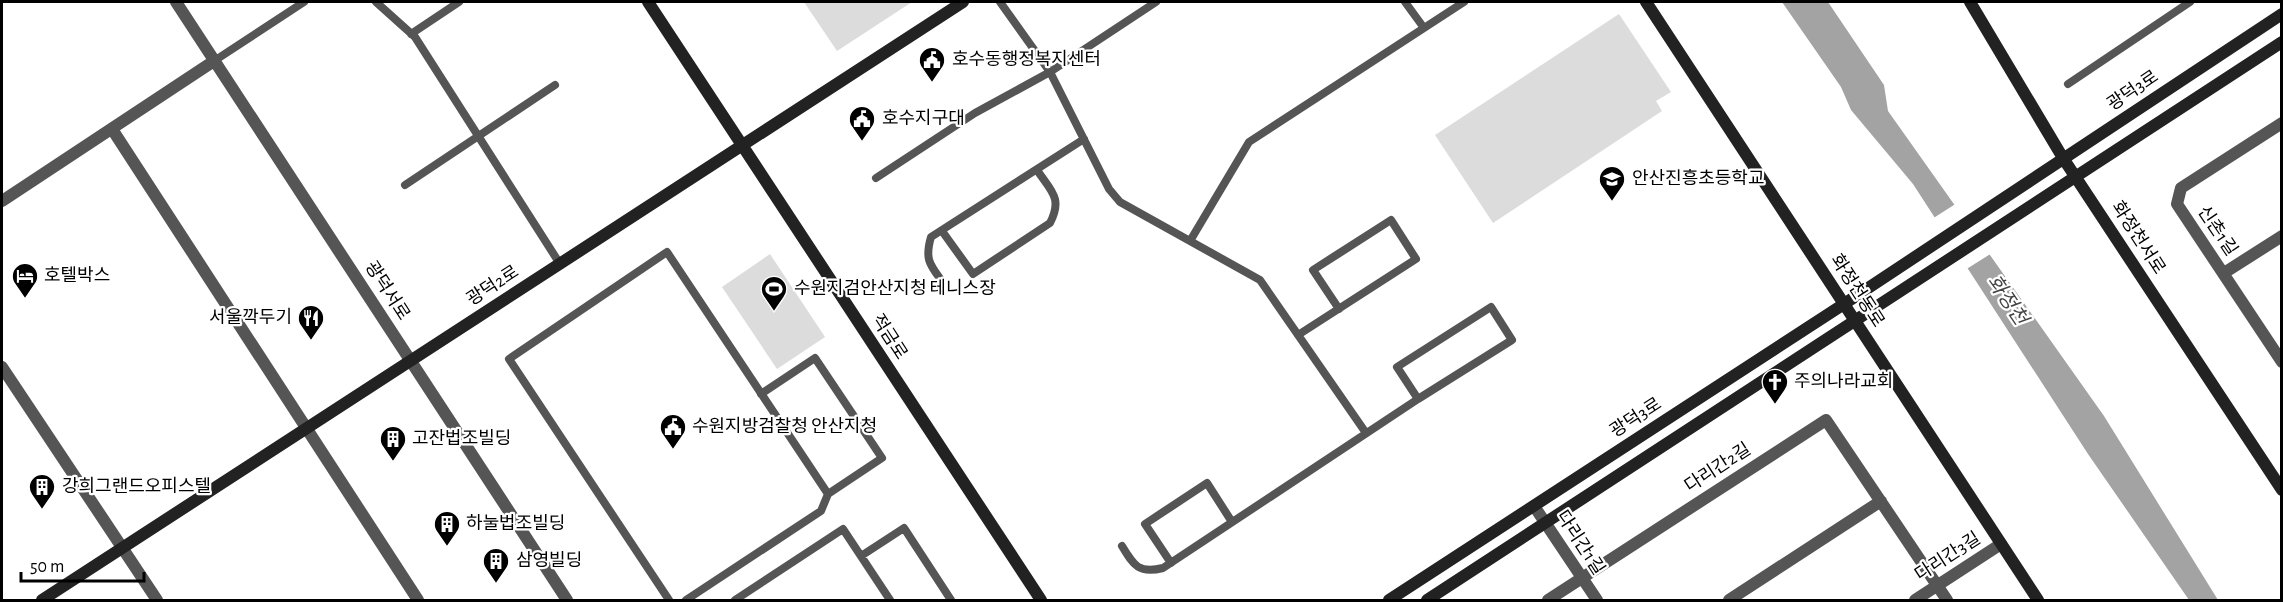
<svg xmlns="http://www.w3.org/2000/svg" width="2283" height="602" viewBox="0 0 2283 602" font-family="'Alegreya Sans','Noto Sans KR',sans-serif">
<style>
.green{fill:#dcdcdc}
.water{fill:#a3a3a3}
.pier{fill:#fff}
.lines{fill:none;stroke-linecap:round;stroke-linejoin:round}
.lane{stroke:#555;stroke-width:8}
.street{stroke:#555;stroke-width:12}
.secondary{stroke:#222;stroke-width:12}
.labels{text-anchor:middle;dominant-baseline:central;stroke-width:4.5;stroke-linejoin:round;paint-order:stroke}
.poi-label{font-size:18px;fill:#000;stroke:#fff;text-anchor:start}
.street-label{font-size:18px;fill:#000;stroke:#fff}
.water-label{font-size:20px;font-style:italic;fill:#444;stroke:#fff}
</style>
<rect width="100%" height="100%" fill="#fff"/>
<path class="green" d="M 804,2 L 912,2 L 837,51 Z
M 1619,14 L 1671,92 L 1656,101 L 1662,111 L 1493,223 L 1435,135 Z
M 770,254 L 825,337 L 777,369 L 722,287 Z"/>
<path class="water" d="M 1782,2 L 1828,2 L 1884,85 L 1888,111 L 2104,416 L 2218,600 L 2189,600 L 2088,454 L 1913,184 L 1851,110 L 1841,87 Z"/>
<path class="pier" d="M 1957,203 L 1992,253 L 1965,270 L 1932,219 Z"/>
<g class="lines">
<path class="lane" d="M 376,2 L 415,37 L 560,264
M 1000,2 L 1050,72 L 1109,189 L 1120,202 L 1260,280 L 1366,433
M 1405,2 L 1424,28
M 411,34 L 459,2
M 214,61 L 304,2
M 2068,84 L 2190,2
M 876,178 L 975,113 L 1050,72 L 1156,2
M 405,185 L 555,85
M 942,231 L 973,274 L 1050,223 C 1063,198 1051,191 1037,170
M 1190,241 L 1249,142 L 1464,2
M 944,284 C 931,266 924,261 931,237 L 1084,139
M 1491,307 L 1512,340 L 1418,399 L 1397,367 Z
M 1298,335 L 1416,259 L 1391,220 L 1313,270 L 1339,309
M 1122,546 C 1134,566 1139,574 1163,568 L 1418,399
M 861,556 L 904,528 L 951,600
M 1171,563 L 1145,524 L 1207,483 L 1232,522
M 669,600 L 509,359 L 667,252 L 828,494 L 882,458 L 815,358 L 761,394
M 686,600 L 821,511 L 828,494
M 735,600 L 843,529 L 890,600"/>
<path class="street" d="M 176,2 L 567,600
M 2282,123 L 2181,188 L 2177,204 L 2282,362
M 112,129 L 418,600
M 2,201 L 214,61
M 2224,273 L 2282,236
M 2,367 L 157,600
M 1534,506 L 1597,600
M 1548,600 L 1826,420 L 1947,600
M 1729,600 L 1881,501
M 1915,600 L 2001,544"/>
<path class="secondary" d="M 648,2 L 1041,600
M 1646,2 L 2038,600
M 1970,2 L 2063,158 L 2282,490
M 42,600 L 963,2
M 1389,600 L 1844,304 L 2282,14
M 1427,600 L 2282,42"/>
</g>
<defs>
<g id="civic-pin" transform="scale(1.35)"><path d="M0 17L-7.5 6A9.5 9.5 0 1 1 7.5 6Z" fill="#000" stroke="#fff"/><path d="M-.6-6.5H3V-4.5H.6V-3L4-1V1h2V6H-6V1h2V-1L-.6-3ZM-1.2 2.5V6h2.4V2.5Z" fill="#fff"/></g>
<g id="school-pin" transform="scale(1.35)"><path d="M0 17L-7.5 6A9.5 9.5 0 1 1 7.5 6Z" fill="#000" stroke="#fff"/><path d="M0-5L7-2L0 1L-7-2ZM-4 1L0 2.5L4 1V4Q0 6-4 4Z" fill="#fff"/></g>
<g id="hotel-pin" transform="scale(1.35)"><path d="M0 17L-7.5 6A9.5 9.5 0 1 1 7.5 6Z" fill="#000" stroke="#fff"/><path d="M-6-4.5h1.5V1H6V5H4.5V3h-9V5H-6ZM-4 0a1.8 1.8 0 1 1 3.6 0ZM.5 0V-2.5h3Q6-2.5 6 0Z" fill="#fff"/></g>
<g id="stadium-pin" transform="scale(1.35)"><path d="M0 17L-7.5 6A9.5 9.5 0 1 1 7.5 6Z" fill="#000" stroke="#fff"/><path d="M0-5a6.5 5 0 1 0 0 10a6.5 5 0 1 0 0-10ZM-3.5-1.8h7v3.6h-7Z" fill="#fff"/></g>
<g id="restaurant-pin" transform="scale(1.35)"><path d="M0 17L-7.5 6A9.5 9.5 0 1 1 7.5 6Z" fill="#000" stroke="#fff"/><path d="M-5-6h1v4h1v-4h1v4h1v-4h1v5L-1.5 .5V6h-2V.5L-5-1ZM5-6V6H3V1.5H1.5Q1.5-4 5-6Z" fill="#fff"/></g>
<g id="church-pin" transform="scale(1.35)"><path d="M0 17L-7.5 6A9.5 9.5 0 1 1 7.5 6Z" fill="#000" stroke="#fff"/><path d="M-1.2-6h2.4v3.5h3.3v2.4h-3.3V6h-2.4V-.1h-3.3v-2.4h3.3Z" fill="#fff"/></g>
<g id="building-pin" transform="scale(1.35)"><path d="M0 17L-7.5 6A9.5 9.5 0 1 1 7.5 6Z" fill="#000" stroke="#fff"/><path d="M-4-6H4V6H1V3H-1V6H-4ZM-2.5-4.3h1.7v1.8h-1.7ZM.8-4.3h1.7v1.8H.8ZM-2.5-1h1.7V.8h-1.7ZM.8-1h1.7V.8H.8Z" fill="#fff"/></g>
</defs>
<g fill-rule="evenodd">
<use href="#civic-pin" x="932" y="60"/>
<use href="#civic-pin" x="862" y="119"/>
<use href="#school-pin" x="1612" y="179"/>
<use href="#hotel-pin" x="25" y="276"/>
<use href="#stadium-pin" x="774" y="289"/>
<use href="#restaurant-pin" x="311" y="318"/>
<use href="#church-pin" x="1775" y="382"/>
<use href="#civic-pin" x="673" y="427"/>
<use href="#building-pin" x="393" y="439"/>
<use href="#building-pin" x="42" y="487"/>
<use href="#building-pin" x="447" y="524"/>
<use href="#building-pin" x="496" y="561"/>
</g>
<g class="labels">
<g class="poi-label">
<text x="952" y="60">호수동행정복지센터</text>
<text x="882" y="119">호수지구대</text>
<text x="1632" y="179">안산진흥초등학교</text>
<text x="44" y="276">호텔박스</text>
<text x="794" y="289">수원지검안산지청 테니스장</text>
<text x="292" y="318" text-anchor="end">서울깍두기</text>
<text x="1794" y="382">주의나라교회</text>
<text x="692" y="427">수원지방검찰청 안산지청</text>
<text x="412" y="439">고잔법조빌딩</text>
<text x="62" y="487">강희그랜드오피스텔</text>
<text x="466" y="524">하눌법조빌딩</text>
<text x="516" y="561">삼영빌딩</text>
</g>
<g class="street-label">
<text transform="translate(2133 91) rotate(-34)">광덕3로</text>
<text transform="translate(2217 231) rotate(56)">신촌1길</text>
<text transform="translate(2138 238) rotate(57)">화정천서로</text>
<text transform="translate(493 286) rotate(-33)">광덕2로</text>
<text transform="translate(387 291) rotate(57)">광덕서로</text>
<text transform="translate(1857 291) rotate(57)">화정천동로</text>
<text transform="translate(889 337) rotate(57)">적금로</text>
<text transform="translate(1636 418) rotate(-33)">광덕3로</text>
<text transform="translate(1718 468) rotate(-33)">다리간2길</text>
<text transform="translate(1580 543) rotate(57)">다리간1길</text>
<text transform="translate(1948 557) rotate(-33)">다리간3길</text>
</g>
<g class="water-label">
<text transform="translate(2007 300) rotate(56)">화정천</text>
</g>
</g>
<rect width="2283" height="602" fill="none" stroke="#000000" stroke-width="6"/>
<path d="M21 572v9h123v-9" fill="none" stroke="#000000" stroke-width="3"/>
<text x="30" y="572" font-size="18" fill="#000000" stroke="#ffffff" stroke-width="4.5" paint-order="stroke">50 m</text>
</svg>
